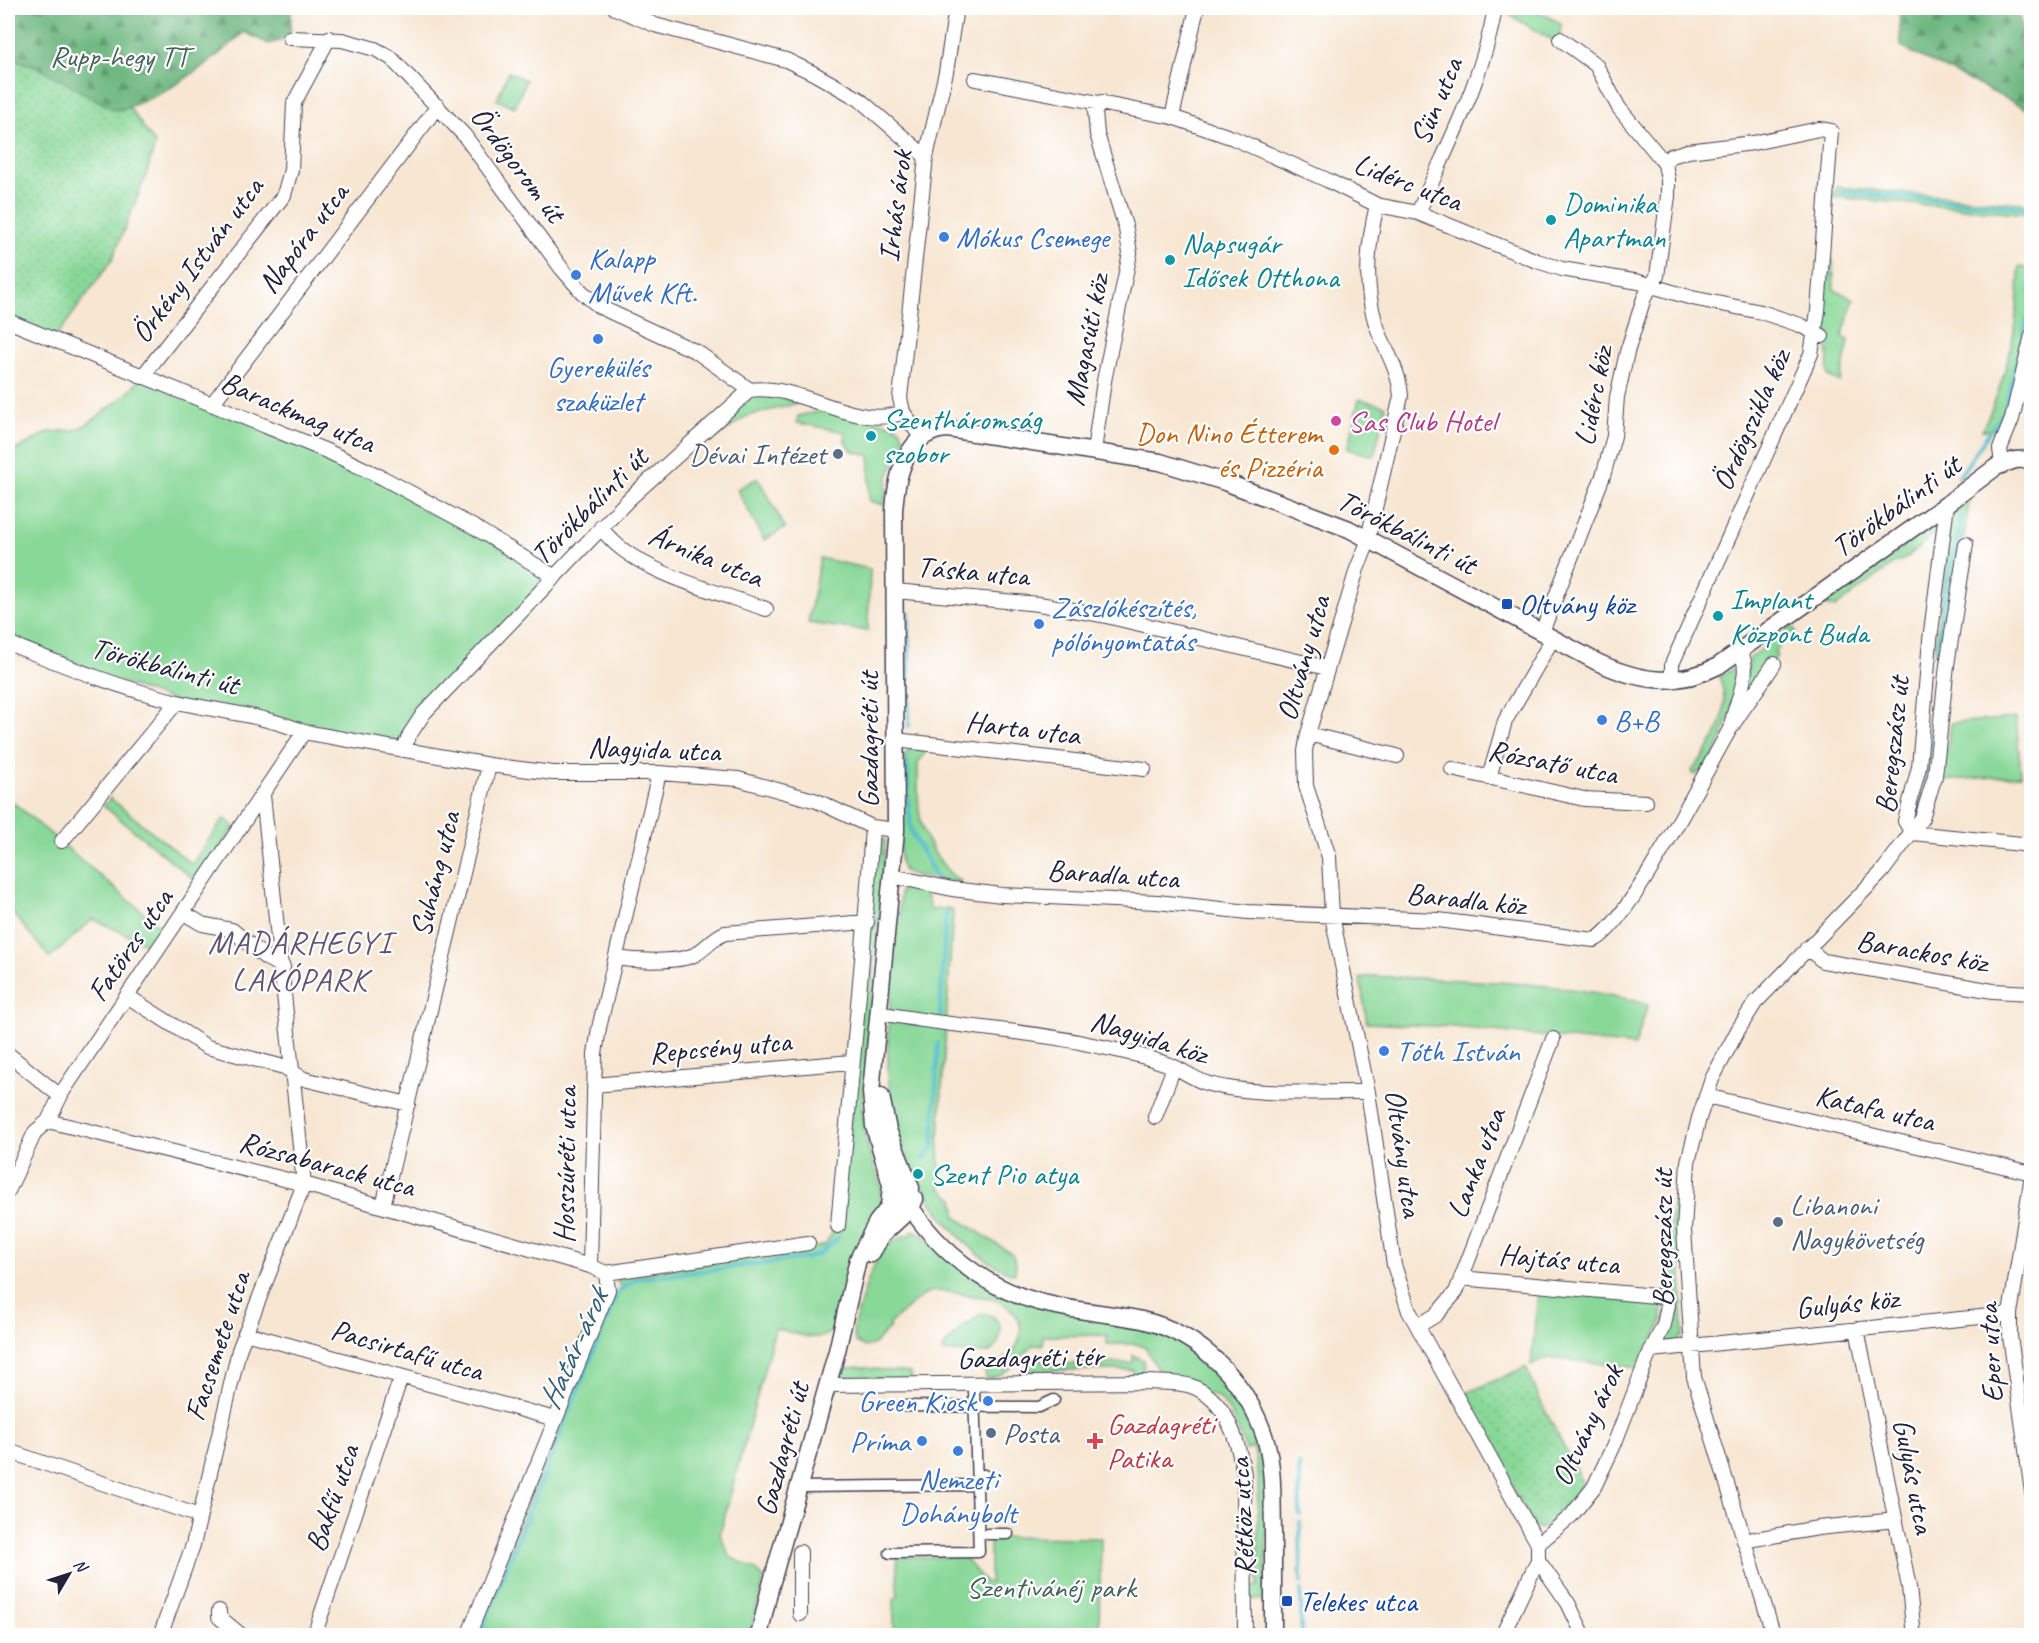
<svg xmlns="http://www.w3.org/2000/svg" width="2039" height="1643" viewBox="0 0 2039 1643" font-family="Caveat,sans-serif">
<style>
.green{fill:#88d897;stroke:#557d69;stroke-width:1.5}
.forest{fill:url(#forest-firs);stroke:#486d5e;stroke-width:1.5}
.garden{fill:url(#garden-dots);stroke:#557d69;stroke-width:1.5}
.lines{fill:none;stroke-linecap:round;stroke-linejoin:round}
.stream{stroke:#51bccd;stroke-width:4}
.pedestrian-casing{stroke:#423f52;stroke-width:13}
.minor-casing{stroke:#423f52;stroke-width:16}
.tertiary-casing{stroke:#423f52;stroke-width:19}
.pedestrian{stroke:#fff;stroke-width:10}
.minor{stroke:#fff;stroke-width:14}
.tertiary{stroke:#fff;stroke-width:16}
.culture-dot{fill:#0f9aa8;stroke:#fff;stroke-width:2}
.shop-dot{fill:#3f7fe0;stroke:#fff;stroke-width:2}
.hotel-dot{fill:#d1479c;stroke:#fff;stroke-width:2}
.food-dot{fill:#e8710a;stroke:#fff;stroke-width:2}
.service-dot{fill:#5c6f8a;stroke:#fff;stroke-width:2}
.transit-dot{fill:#1a4fb4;stroke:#fff;stroke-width:2}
.health-dot{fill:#e0444e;stroke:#fff;stroke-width:2}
.labels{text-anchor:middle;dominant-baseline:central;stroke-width:4.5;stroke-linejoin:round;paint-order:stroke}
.park-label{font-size:30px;fill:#46625b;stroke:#fff}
.street-label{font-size:30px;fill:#22223b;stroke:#fff}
.culture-label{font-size:30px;fill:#0d838f;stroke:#fff;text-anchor:start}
.shop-label{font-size:30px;fill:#366cbe;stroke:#fff;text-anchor:start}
.hotel-label{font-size:30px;fill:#b23c85;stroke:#fff;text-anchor:start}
.food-label{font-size:30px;fill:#c56008;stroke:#fff;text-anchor:end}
.service-label{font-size:30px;fill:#4e5e75;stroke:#fff;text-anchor:start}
.transit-label{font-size:30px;fill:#164399;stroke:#fff;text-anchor:start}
.health-label{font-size:30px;fill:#be3a42;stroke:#fff;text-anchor:start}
.neighbourhood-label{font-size:32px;letter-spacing:1.5px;fill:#625573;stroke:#fff}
.water-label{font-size:32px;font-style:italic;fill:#356075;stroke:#fff}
</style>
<defs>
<pattern id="forest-firs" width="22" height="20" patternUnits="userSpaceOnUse" patternTransform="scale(1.5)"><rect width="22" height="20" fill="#6eb880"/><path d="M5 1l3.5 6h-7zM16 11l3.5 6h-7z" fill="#5a956a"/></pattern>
<pattern id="garden-dots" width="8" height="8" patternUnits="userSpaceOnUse" patternTransform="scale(1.5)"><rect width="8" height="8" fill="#88d897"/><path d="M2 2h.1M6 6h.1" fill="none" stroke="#75b983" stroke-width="1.8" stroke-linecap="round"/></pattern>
</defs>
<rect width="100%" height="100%" fill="#fff"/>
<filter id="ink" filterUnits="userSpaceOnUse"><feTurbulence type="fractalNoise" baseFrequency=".0167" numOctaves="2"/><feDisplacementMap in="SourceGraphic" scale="12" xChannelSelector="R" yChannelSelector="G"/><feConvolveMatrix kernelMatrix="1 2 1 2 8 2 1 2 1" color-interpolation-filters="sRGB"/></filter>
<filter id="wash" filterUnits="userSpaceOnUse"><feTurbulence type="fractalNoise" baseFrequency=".008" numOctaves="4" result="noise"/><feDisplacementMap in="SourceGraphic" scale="24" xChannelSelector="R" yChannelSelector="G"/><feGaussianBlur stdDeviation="1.35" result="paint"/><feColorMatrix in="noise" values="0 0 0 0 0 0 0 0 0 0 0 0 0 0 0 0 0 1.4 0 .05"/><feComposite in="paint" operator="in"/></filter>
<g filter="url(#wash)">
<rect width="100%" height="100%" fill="#f7e6d2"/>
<path class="green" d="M 1498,8 L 1533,8 L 1561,24 L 1559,44 Z
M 508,72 L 526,80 L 515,107 L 497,100 Z
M 1837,187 L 2031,204 L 2031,214 L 1833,197 Z
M 2029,258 L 2031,258 L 2031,313 L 2001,431 L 1982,430 C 2007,380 2019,323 2019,267 L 2028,268 Z
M 1825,259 L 1833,260 L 1834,290 L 1854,299 L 1842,337 L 1849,341 L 1840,382 L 1828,376 C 1826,357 1833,342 1816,330 Z
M 142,377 L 329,452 L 555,577 L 424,713 L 403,750 L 177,702 L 8,643 L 8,454 L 49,432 L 75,430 L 89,423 L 128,393 Z
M 766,392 L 799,403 L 747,416 L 716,438 L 703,441 L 752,394 Z
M 1359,399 L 1386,406 L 1374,456 L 1347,449 Z
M 827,410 L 891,424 L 900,428 L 905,441 L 888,476 L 884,505 L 869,501 L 870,455 L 852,451 L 845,441 L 845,432 L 797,423 L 798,416 Z
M 758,478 L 785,528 L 764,540 L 737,489 Z
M 1969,501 L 1965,531 L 1949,593 L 1942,655 L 1934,655 L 1951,514 Z
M 1943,522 L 1943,526 L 1905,559 L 1896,562 L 1835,608 L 1823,604 L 1937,523 Z
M 820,558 L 870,569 L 868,631 L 808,623 Z
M 1792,626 L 1796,631 L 1788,640 L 1785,638 L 1774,653 L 1777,656 L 1737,712 L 1750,658 Z
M 1741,664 L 1742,673 C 1733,701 1722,760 1695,775 L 1691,772 C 1714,744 1734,714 1719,677 Z
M 2016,718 L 2021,775 L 1942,781 L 1951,723 Z
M 911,748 L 924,748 L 924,755 L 918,763 C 918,802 915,830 941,862 C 947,870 952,877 961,881 L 960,883 L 912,875 L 904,871 L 900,861 L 903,757 Z
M 8,798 L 164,930 L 153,947 L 93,919 L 50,958 L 8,908 Z
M 110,798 L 192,864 L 224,818 L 235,827 L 197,882 L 104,806 Z
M 877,837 L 885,840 L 885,844 L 862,1108 L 867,1144 L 881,1186 L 882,1205 L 832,1331 C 816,1345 793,1331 775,1329 L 720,1534 L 730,1557 L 755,1569 L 764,1579 L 750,1635 L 473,1636 L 589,1352 L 592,1352 L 612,1300 L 622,1287 L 617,1282 L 619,1279 L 657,1271 L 822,1246 L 826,1244 L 833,1231 L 839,1232 Z
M 909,886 L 924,889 L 931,910 L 949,908 L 953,912 L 939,1139 L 940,1188 L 954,1199 L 957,1218 L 1012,1254 L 1016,1263 L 1015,1274 C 988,1267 961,1240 944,1219 C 873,1131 886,1054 895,950 C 897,931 900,911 900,891 Z
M 1372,976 C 1463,981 1559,980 1648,1004 L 1635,1046 L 1455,1027 L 1367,1023 L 1360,978 Z
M 1679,1194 L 1683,1335 L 1677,1342 L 1661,1345 L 1670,1294 L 1668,1250 L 1673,1195 Z
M 913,1230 L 923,1235 L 966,1271 L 1164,1335 C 1282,1395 1266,1486 1265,1600 L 1250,1599 L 1250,1587 L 1258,1586 L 1258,1476 L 1254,1448 L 1246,1450 L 1231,1414 L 1220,1398 L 1160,1375 L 1146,1348 L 1136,1344 L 1107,1344 L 1107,1335 L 1043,1336 L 1043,1345 L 1033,1345 C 1019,1360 1007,1377 986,1379 L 985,1369 C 1012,1363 1038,1329 1006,1306 C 993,1296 976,1297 962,1294 C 953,1292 940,1289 930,1292 C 921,1295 895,1319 888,1325 L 890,1327 L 874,1344 L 865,1347 L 856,1342 C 850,1330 856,1319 860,1306 C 868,1278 878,1240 912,1234 Z
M 1538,1291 L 1663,1298 L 1662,1322 L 1640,1368 L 1549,1358 L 1531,1365 Z
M 980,1314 C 1004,1311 1007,1343 988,1353 L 943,1352 L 943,1348 L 966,1323 L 968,1325 Z
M 1133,1355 L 1143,1360 C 1145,1370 1143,1375 1133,1378 L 1133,1370 L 1031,1370 L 1031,1379 L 1022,1376 L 1023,1371 L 1038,1356 L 1044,1364 L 1133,1363 Z
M 857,1367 L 911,1373 L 911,1380 L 838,1377 L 845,1369 Z
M 990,1537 L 1101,1538 L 1099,1632 L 1094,1635 L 894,1635 L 894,1598 L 898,1597 L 897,1557 L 964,1557 L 985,1582 L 990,1583 Z"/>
<path class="forest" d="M 8,8 L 291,8 L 290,38 L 269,44 L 244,32 C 213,62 157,103 115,110 L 18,60 L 8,59 Z
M 1899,8 L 2015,8 L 2018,12 L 2022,28 L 2020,45 L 2031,70 L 2031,111 L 1901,47 Z"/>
<path class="garden" d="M 8,59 L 34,65 L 115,110 L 130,108 L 155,144 L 147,173 L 112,260 L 53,341 L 8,327 Z
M 1526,1367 L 1541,1402 L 1582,1482 L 1575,1504 L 1541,1529 L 1533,1526 L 1464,1394 Z"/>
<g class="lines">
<path class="stream" d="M 1840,192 L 2032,208
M 1959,477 L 2005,409 L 2031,305 L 2032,247
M 1938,654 L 1946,586 L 1962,517
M 909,726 L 909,612
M 907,760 L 908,790
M 1922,784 L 1932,739 L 1936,675
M 908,796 L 911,831 L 937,879
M 940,1016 L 946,911
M 924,1159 L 933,1147 L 938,1043
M 1299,1465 L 1300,1515
M 1300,1522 L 1301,1583
M 1301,1590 L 1301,1627
M 1301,1630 L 1301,1636
M 479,1636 L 618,1291 L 637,1279 L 807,1258 L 818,1255 L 838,1238"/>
</g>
</g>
<g filter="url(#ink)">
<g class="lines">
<g class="pedestrian-casing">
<path id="pedestrian" d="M 901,1406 L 1039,1407 L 1054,1400
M 800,1487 L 976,1485 L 984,1475
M 987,1534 L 1008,1534
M 890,1553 L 979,1552 L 974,1390"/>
</g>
<g class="minor-casing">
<path id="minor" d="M 615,8 L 655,25 L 786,60 L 813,73 L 859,99 L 926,157
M 290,38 L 342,40 L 375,49 L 391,58 L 464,135 L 562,269 L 582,292 L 600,307 L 697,352 L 750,390
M 975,79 L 1172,117 L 1233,138 L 1327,180 L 1377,205 L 1418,213 L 1537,261 L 1562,269 L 1639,282 L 1692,298 L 1761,312 L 1800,325 L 1822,336
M 1172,117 L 1197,8
M 1665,164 L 1671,156 L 1688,151 L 1753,143 L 1819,129 L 1831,131 L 1818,311 L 1811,354 L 1672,664 L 1672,681
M 1377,205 C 1368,242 1364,285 1375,321 C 1383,348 1399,367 1401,396 L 1366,547 L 1357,569 L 1308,734 L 1305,751 L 1306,786 L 1329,857 L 1332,916 L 1368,1092 L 1394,1265 L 1409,1311 L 1538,1544 L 1538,1560 L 1568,1603 L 1584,1636
M 1418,213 C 1447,146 1483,80 1495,8
M 8,321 L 329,452 L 383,478 L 474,527 L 555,577
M 142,377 L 284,195 L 291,170 L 294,103 L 329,38
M 212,404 L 438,106
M 921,437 L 903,412 L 900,398 L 926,157 L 946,72 L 956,8
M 1094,451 L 1104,381 L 1130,253 L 1126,229 L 1097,134 L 1095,111 L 1102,102
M 2002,463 L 2000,449 L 2012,419 L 2032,335
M 601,527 C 629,571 718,592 766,609
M 895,591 L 1039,604 L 1102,615 L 1327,668
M 1542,632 L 1603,476 L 1614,436 L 1617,397 L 1627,352 L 1644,298 L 1657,276 L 1668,196 L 1668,179 L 1665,164 L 1658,155 L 1619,108 L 1596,65 L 1560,39
M 8,643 C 63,665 119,688 178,702 C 220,712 264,715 304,732 L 489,765 L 553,773 L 659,773 L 738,779 L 817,801 L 872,827 L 896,830
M 1732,722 C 1736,700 1753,671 1740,652
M 1308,734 L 1397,756
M 896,740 L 1144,769
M 403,750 L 410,734 L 424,713 L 630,498 L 750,390 C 801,383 857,432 903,412
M 1452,769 L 1584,799 L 1646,802
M 1489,778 L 1505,721 L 1553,638
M 1912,833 L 1905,821 L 1919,767 L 1930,640 L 1947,504
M 1912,833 L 2032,845
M 62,841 L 177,702
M 892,876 L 952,889 L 1002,895 L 1157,902 L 1248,912 L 1438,920 L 1594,940 C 1627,927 1707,768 1730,729 C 1744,707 1760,686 1774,664
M 184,913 L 202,924 L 232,930 L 266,958 L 283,967
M 1807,948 L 1823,961 L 1993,991 L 2032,993
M 617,958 C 634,961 677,963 694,955 C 706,949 712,938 725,933 L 867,922
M 127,996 L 207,1047 L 284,1067 L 304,1079 L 408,1104
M 880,1013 C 946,1026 1013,1029 1079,1042 C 1110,1049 1142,1054 1172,1066 C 1184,1071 1195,1080 1209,1084 C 1259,1097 1317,1091 1368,1092
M 8,1054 L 60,1096
M 594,1085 L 851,1062
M 1706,1096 L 2032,1173
M 1155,1117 L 1174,1067
M 48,1121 L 304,1184 L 590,1266
M 2032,1175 L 2010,1314 L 2010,1336 L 2032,1492
M 8,1191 L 35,1132 L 48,1121 L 63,1091 L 304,732
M 383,1206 L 489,765
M 838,1226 C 849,1093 864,960 872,827
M 606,1273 L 808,1243
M 1461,1278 L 1666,1297 L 1668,1305 L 1664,1325 L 1647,1359 L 1614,1445 L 1594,1487 L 1571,1516 L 1538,1544
M 1418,1326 L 1436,1315 L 1456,1292 L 1553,1039
M 1857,1329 L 1909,1587 L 1914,1636
M 245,1333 L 555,1419
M 1651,1350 L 2010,1314
M 827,1385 L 1150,1382 C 1164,1383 1178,1382 1191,1386 C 1227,1399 1238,1441 1244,1474 L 1245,1636
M 8,1451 L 199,1516
M 1744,1541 L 1818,1528 L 1896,1520
M 219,1611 L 219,1617 L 242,1636
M 800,1614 L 800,1552
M 160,1636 L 193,1545 L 239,1350 L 304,1184 L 263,795
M 314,1636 L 401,1377
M 468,1636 L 608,1290 L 606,1273 L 590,1266 L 595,1054 L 599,1028 L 659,773
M 1502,1636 L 1538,1560
M 1774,1636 L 1694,1377 L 1684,1230 L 1688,1162 L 1699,1118 L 1712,1079 L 1738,1030 L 1755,1003 L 1882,872 L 1922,818 L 1935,776 L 1947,665 L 1966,544"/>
</g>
<g class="tertiary-casing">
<path id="tertiary" d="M 881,1096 L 888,1130 L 911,1188
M 894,1176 C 920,1236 975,1285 1039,1302 C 1072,1311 1108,1313 1142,1320 C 1202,1334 1248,1383 1266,1441 C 1274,1470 1272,1501 1273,1531 C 1273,1566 1273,1601 1273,1636
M 889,1207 L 891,1185 L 874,1126 L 871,1092 L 896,830 L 894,512 C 896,476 906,431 948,429 L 1160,462 L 1225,482 L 1349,529 L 1597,662 C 1638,681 1675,688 1718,666 L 1947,504 L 1996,467 L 2015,460 L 2032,459
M 871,1254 L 881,1236 L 911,1208 L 915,1199
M 759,1636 L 769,1592 L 837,1351 L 858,1259 L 877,1222 L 889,1207 L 897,1203"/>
</g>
<use href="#pedestrian" class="pedestrian"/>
<use href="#minor" class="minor"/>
<use href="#tertiary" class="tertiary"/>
</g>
</g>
<g class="culture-dot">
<circle cx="1551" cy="220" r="6"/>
<circle cx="1170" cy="260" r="6"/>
<circle cx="871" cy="436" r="6"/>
<circle cx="1718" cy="616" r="6"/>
<circle cx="918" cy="1174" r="6"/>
</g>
<g class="shop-dot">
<circle cx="944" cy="237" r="6"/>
<circle cx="576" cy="275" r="6"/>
<circle cx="598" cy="339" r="6"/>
<circle cx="1039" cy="624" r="6"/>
<circle cx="1602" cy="720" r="6"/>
<circle cx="1384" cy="1051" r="6"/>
<circle cx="988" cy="1401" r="6"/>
<circle cx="922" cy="1441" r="6"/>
<circle cx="958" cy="1451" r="6"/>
</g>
<circle class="hotel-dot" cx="1336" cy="421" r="6"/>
<circle class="food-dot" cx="1334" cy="450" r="6"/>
<g class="service-dot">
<circle cx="838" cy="454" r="6"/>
<circle cx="1778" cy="1222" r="6"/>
<circle cx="991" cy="1433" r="6"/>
</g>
<g class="transit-dot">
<rect x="1501" y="598" width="12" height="12" rx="3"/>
<rect x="1281" y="1595" width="12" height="12" rx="3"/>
</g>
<path class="health-dot" d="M1092 1432h6v6h6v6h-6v6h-6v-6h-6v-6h6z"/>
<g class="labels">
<g class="park-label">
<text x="119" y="56">Rupp-hegy TT</text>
<text x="1051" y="1587">Szentivánéj park</text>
</g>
<g class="street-label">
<text transform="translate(1436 101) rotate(-67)">Sün utca</text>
<text transform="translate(518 164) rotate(53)">Ördögorom út</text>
<text transform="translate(1408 182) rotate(21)">Lidérc utca</text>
<text transform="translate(895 206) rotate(-83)">Irhás árok</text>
<text transform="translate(303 238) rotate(-53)">Napóra utca</text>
<text transform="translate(197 260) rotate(-53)">Örkény István utca</text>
<text transform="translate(1086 340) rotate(-79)">Magasúti köz</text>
<text transform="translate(1593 396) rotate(-79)">Lidérc köz</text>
<text transform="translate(298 412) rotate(23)">Barackmag utca</text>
<text transform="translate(1751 420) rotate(-66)">Ördögszikla köz</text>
<text transform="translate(589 506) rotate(-45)">Törökbálinti út</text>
<text transform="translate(1896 506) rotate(-36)">Törökbálinti út</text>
<text transform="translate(1407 532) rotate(27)">Törökbálinti út</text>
<text transform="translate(706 556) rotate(22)">Árnika utca</text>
<text transform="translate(973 571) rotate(5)">Táska utca</text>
<text transform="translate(1303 658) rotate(-74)">Oltvány utca</text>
<text transform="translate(165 666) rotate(15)">Törökbálinti út</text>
<text transform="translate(1023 728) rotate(7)">Harta utca</text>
<text transform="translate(868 740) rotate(-90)">Gazdagréti út</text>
<text transform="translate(1892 745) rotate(-84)">Beregszász út</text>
<text transform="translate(654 749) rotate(2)">Nagyida utca</text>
<text transform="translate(1553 762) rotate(11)">Rózsatő utca</text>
<text transform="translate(435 874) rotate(-76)">Suháng utca</text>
<text transform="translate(1113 874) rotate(4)">Baradla utca</text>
<text transform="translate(1466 899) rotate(6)">Baradla köz</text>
<text transform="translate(130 945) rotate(-56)">Fatörzs utca</text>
<text transform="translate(1922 951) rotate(10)">Barackos köz</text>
<text transform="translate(1149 1037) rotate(17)">Nagyida köz</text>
<text transform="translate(720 1047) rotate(-5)">Repcsény utca</text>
<text transform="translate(1875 1108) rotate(13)">Katafa utca</text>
<text transform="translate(1404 1153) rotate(82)">Oltvány utca</text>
<text transform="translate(1476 1163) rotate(-69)">Lanka utca</text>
<text transform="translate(327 1164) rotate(15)">Rózsabarack utca</text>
<text transform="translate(565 1165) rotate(-89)">Hosszúréti utca</text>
<text transform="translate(1662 1238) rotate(-90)">Beregszász út</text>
<text transform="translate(1559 1259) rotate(5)">Hajtás utca</text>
<text transform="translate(1847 1303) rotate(-6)">Gulyás köz</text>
<text transform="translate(217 1346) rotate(-72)">Facsemete utca</text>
<text transform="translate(407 1350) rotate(16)">Pacsirtafű utca</text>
<text transform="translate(1990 1353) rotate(-93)">Eper utca</text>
<text transform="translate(1030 1357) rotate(-1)">Gazdagréti tér</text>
<text transform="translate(1587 1425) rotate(-65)">Oltvány árok</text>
<text transform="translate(782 1449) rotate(-75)">Gazdagréti út</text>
<text transform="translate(1914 1476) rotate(79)">Gulyás utca</text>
<text transform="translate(332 1498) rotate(-71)">Bakfű utca</text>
<text transform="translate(1242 1517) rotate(-93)">Rétköz utca</text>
</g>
<g class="culture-label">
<text x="1563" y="203">Dominika<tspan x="1563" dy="34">Apartman</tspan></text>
<text x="1182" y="243">Napsugár<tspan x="1182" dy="34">Idősek Otthona</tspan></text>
<text x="883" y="419">Szentháromság<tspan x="883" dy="34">szobor</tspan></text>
<text x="1730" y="599">Implant<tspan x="1730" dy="34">Központ Buda</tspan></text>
<text x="930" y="1174">Szent Pio atya</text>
</g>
<g class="shop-label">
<text x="956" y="237">Mókus Csemege</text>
<text x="588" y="258">Kalapp<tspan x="588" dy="34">Művek Kft.</tspan></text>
<text x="598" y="367" text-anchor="middle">Gyerekülés<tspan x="598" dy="34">szaküzlet</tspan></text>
<text x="1051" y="607">Zászlókészítés,<tspan x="1051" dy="34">pólónyomtatás</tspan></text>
<text x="1614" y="720">B+B</text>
<text x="1396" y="1051">Tóth István</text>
<text x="976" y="1401" text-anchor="end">Green Kiosk</text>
<text x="910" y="1441" text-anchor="end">Príma</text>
<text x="958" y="1479" text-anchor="middle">Nemzeti<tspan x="958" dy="34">Dohánybolt</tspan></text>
</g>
<g class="hotel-label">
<text x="1348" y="421">Sas Club Hotel</text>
</g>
<g class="food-label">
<text x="1322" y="433">Don Nino Étterem<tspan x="1322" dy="34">és Pizzéria</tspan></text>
</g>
<g class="service-label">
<text x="826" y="454" text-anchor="end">Dévai Intézet</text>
<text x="1790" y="1205">Libanoni<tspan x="1790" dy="34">Nagykövetség</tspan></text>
<text x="1003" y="1433">Posta</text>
</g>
<g class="transit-label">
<text x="1519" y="604">Oltvány köz</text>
<text x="1299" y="1601">Telekes utca</text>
</g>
<g class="health-label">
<text x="1107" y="1424">Gazdagréti<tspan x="1107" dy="34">Patika</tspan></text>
</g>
<g class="neighbourhood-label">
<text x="300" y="942">MADÁRHEGYI<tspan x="300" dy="37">LAKÓPARK</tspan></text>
</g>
<g class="water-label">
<text transform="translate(573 1349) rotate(-66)">Határ-árok</text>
</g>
</g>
<rect width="2039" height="1643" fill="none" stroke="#fff" stroke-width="30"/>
<g transform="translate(69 1574) rotate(51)" stroke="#ffffff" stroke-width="4.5" paint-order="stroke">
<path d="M0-4.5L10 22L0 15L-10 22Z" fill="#22223b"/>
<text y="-9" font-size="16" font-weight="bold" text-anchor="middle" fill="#22223b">N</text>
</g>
</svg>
